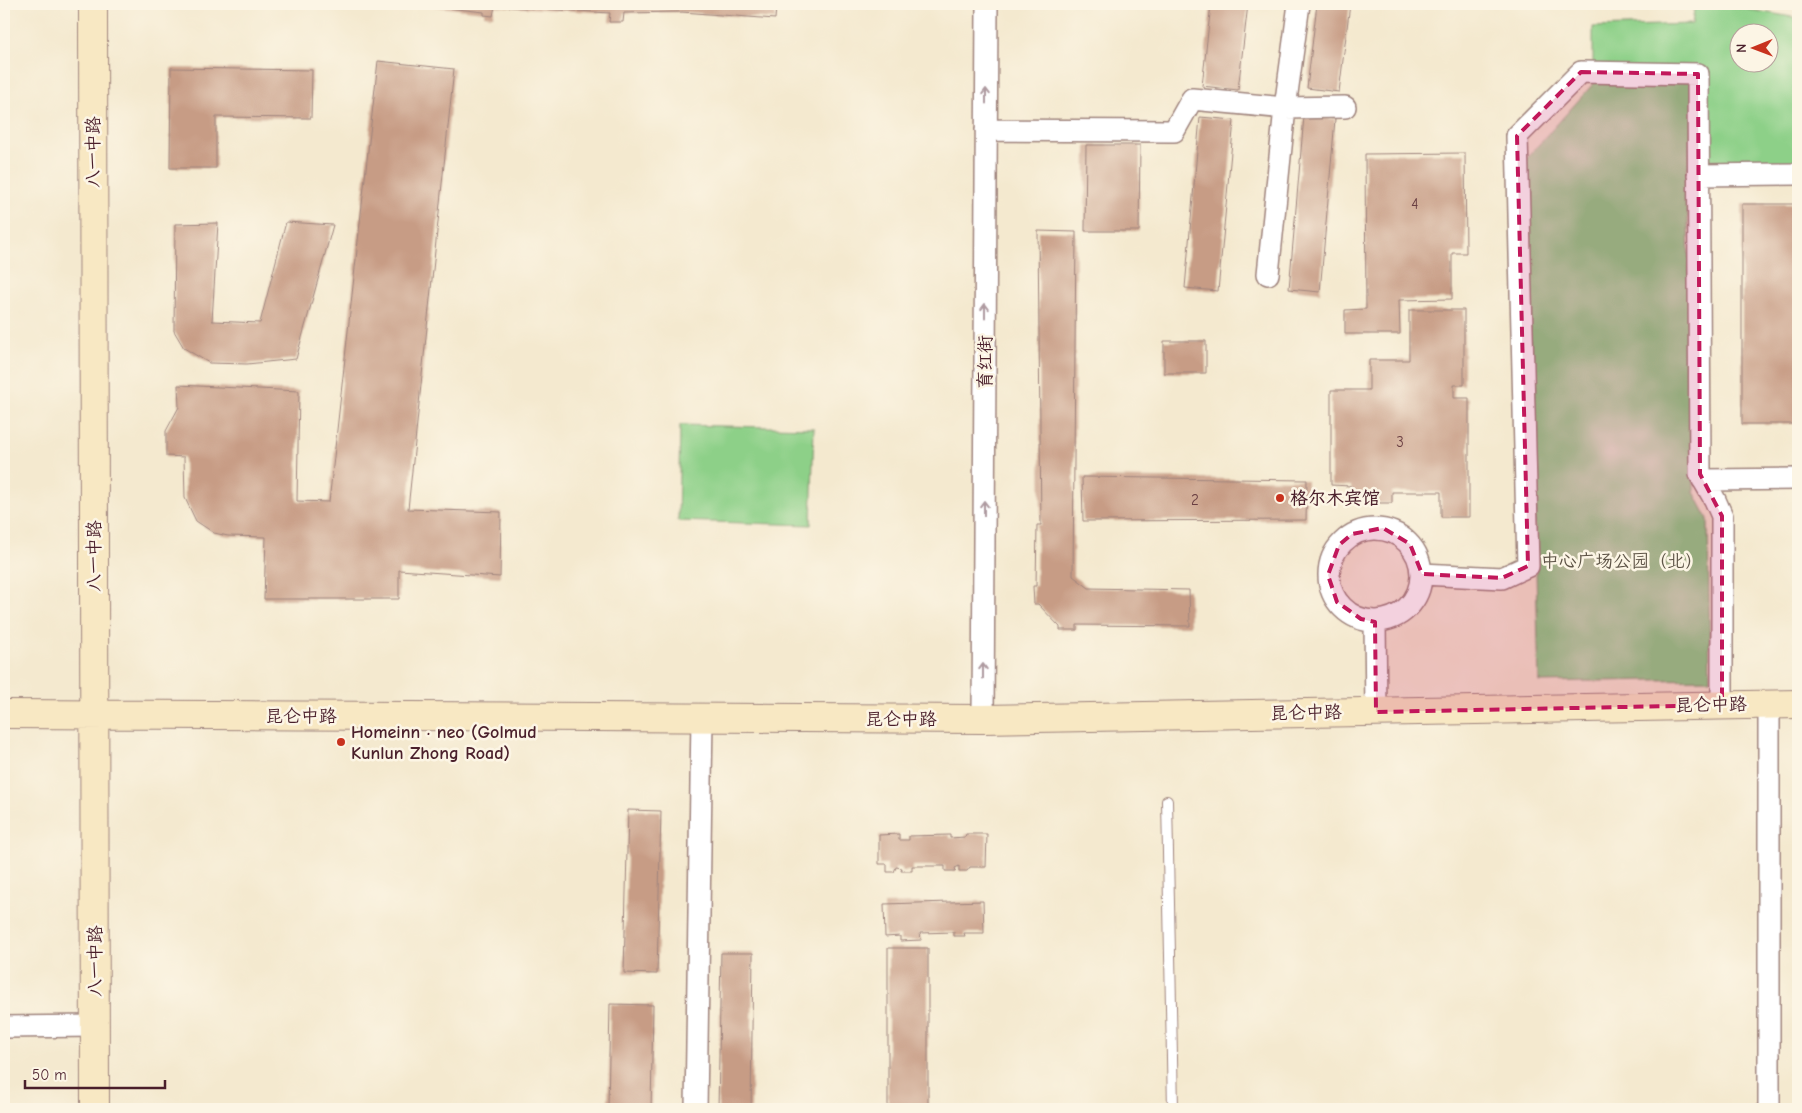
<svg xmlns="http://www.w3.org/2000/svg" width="1802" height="1113" viewBox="0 0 1802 1113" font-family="'Comic Neue','LXGW WenKai TC',sans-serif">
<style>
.green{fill:#8dd088;stroke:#6c785a;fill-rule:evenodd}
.building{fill:#c79c85}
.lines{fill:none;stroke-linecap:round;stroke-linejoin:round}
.service-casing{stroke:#9f847d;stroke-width:12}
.minor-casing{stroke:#9f847d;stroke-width:24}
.secondary-casing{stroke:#9f847d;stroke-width:30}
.service{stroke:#fff;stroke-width:10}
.minor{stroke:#fff;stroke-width:21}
.secondary{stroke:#f8e8c3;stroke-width:28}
.oneway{stroke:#ae9aa0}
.marked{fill:#c2185b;fill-opacity:0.2;stroke:#c2185b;stroke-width:4;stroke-dasharray:10 6;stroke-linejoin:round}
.poi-dot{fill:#c8321e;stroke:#fcf5e5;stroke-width:2}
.labels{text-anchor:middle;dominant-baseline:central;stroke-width:5;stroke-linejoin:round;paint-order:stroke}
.number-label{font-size:15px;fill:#693e42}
.street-label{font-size:18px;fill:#4a1f2b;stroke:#fcf5e5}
.poi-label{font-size:18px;font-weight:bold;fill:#4a1f2b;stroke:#fcf5e5;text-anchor:start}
.park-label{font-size:18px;fill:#5e5447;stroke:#fcf5e5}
</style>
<rect width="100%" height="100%" fill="#fcf5e5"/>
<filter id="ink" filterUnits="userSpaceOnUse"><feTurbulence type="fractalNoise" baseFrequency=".02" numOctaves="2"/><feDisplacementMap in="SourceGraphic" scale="10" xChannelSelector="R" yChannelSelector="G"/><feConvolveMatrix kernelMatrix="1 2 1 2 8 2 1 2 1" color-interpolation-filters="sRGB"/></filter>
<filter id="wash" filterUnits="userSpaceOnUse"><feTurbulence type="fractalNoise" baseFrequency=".0096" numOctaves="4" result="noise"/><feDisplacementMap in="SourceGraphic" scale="20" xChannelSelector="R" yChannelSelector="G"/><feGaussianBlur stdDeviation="1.12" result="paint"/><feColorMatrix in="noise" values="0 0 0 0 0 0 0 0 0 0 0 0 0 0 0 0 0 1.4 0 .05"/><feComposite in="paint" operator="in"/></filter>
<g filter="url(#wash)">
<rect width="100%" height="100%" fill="#f4e9cf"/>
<path class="green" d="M 1695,4 L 1717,4 L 1798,18 L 1798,168 L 1687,167 L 1694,492 L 1708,519 L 1710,679 L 1539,682 L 1525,160 L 1593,84 L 1593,27 L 1692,24 ZM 1740,32 L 1770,32 L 1770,62 L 1740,62 Z
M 680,425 L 814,428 L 811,525 L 678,521 Z"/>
<g id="blocks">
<path class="building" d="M 421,4 L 771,4 L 771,6 L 776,7 L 775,19 L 682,12 L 624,13 L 623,22 L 609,22 L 610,13 L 495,6 L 493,16 L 484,15 L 484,12 L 421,5 Z
M 1211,4 L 1248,4 L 1238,90 L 1202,86 Z
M 1317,4 L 1350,4 L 1339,92 L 1307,88 Z
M 378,61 L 454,69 L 408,509 L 501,512 L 500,577 L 399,570 L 399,599 L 264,599 L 266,537 L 228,536 L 214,533 L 196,521 L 185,498 L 184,457 L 166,456 L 166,431 L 179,407 L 178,385 L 299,391 L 297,501 L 329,502 Z
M 171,68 L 312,70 L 311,118 L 216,117 L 216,168 L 170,168 Z
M 1304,116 L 1335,119 L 1320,292 L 1289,289 Z
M 1200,117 L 1234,120 L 1218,291 L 1185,288 Z
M 1086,145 L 1140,145 L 1139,231 L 1085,231 Z
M 1465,153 L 1466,253 L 1452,253 L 1452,299 L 1399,300 L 1400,334 L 1345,334 L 1345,310 L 1366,309 L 1365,154 Z
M 1742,204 L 1798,204 L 1798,424 L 1742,424 Z
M 286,222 L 333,225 L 296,359 L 247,364 L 209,363 L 184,348 L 174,331 L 175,224 L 218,223 L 212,321 L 260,323 Z
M 1038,231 L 1076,232 L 1073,576 L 1089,588 L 1189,590 L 1190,626 L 1077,625 L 1077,630 L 1060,630 L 1060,627 L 1038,604 L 1034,604 L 1033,586 L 1036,586 L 1037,525 L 1041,525 Z
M 1409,310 L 1464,310 L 1464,385 L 1454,385 L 1454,398 L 1469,398 L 1469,517 L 1441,517 L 1441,492 L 1392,492 L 1392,503 L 1351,503 L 1351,486 L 1331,485 L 1331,390 L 1369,390 L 1369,360 L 1409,360 Z
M 1164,341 L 1206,341 L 1206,373 L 1164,373 Z
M 1082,477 L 1307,480 L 1306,520 L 1083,521 Z
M 628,810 L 661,811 L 657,974 L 624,973 Z
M 899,834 L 899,840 L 909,840 L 909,836 L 950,835 L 950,838 L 965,837 L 966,834 L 987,834 L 986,867 L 970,867 L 967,871 L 959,871 L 959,866 L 955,868 L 956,871 L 945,871 L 945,866 L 912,866 L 912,871 L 901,871 L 902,868 L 896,867 L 894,872 L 887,872 L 887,864 L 879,864 L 879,835 Z
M 983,901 L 984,933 L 964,933 L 965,936 L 954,936 L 954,932 L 920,933 L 921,940 L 900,941 L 900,936 L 885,937 L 884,904 Z
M 888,948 L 928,948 L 928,1109 L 888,1109 Z
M 721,953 L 753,953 L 751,1109 L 718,1109 Z
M 610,1004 L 653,1005 L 651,1109 L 608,1109 Z"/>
</g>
</g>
<g filter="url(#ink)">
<use href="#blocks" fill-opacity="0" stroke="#9f847d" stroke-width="1"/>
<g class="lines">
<g class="service-casing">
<path id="service" d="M 1167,801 L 1173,1109"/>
</g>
<g class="minor-casing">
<path id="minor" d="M 986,130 L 1174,131 L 1192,99 L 1285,108 L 1345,107
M 1698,175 L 1798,174
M 1268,274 L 1285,108 L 1299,4
M 1703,480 L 1798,479
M1329 575a46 46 0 1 1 92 0a46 46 0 1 1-92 0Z
M 1422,574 L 1502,578 L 1528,566 L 1517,136 L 1581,72 L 1698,74 L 1700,474 L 1715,500 L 1722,516 L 1722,705
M 1375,622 L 1376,712
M 1769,704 L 1769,1109
M 983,719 L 987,4
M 4,1027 L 95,1026
M 696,1109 L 702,718"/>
</g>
<g class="secondary-casing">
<path id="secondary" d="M 93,4 L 95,1109
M 4,714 L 983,719 L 1798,704"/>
</g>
<use href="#service" class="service"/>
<use href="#minor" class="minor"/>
<use href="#secondary" class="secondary"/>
</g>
<defs><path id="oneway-shaft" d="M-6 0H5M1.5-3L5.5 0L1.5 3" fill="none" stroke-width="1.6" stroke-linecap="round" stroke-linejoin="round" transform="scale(1.25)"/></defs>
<g class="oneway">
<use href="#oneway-shaft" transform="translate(986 96) rotate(-90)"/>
<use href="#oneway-shaft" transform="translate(985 311) rotate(-90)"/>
<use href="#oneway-shaft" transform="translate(984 508) rotate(-90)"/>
<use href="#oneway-shaft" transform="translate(983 671) rotate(-90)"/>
</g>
</g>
<path class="marked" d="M 1581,72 L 1698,74 L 1700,474 L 1722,516 L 1722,705 L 1376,712 L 1375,622 L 1361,619 L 1337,602 L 1328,575 L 1339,545 L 1352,534 L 1383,528 L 1410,544 L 1422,574 L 1502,578 L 1528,566 L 1517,136 Z"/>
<g class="poi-dot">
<circle cx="1280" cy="498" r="5"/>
<circle cx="341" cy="742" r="5"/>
</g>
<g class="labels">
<g class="number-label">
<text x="1415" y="204">4</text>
<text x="1400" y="442">3</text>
<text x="1195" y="500">2</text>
</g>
<g class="street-label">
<text transform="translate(93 152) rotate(-90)">八一中路</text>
<text transform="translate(985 362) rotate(-90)">育红街</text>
<text transform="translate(94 556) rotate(-90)">八一中路</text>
<text transform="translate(1711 705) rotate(-1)">昆仑中路</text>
<text transform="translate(1306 713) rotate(-1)">昆仑中路</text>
<text x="301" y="716">昆仑中路</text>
<text x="901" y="719">昆仑中路</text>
<text transform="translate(95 961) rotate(-90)">八一中路</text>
</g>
<g class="poi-label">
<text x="1290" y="498">格尔木宾馆</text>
<text x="351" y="732">Homeinn · neo (Golmud<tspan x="351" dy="21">Kunlun Zhong Road)</tspan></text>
</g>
<g class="park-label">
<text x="1622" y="561">中心广场公园（北）</text>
</g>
</g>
<rect width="1802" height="1113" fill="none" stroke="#fcf5e5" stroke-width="20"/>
<g transform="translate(1754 48) rotate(269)"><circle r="24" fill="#fcf5e5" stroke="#b59f9b"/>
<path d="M0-4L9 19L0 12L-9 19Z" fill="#c8321e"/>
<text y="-8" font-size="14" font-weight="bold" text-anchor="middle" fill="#4a1f2b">N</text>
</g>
<path d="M25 1080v8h140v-8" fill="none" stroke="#4a1f2b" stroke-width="2.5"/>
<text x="32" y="1080" font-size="15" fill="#4a1f2b" stroke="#fcf5e5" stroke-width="4" paint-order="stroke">50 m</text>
</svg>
